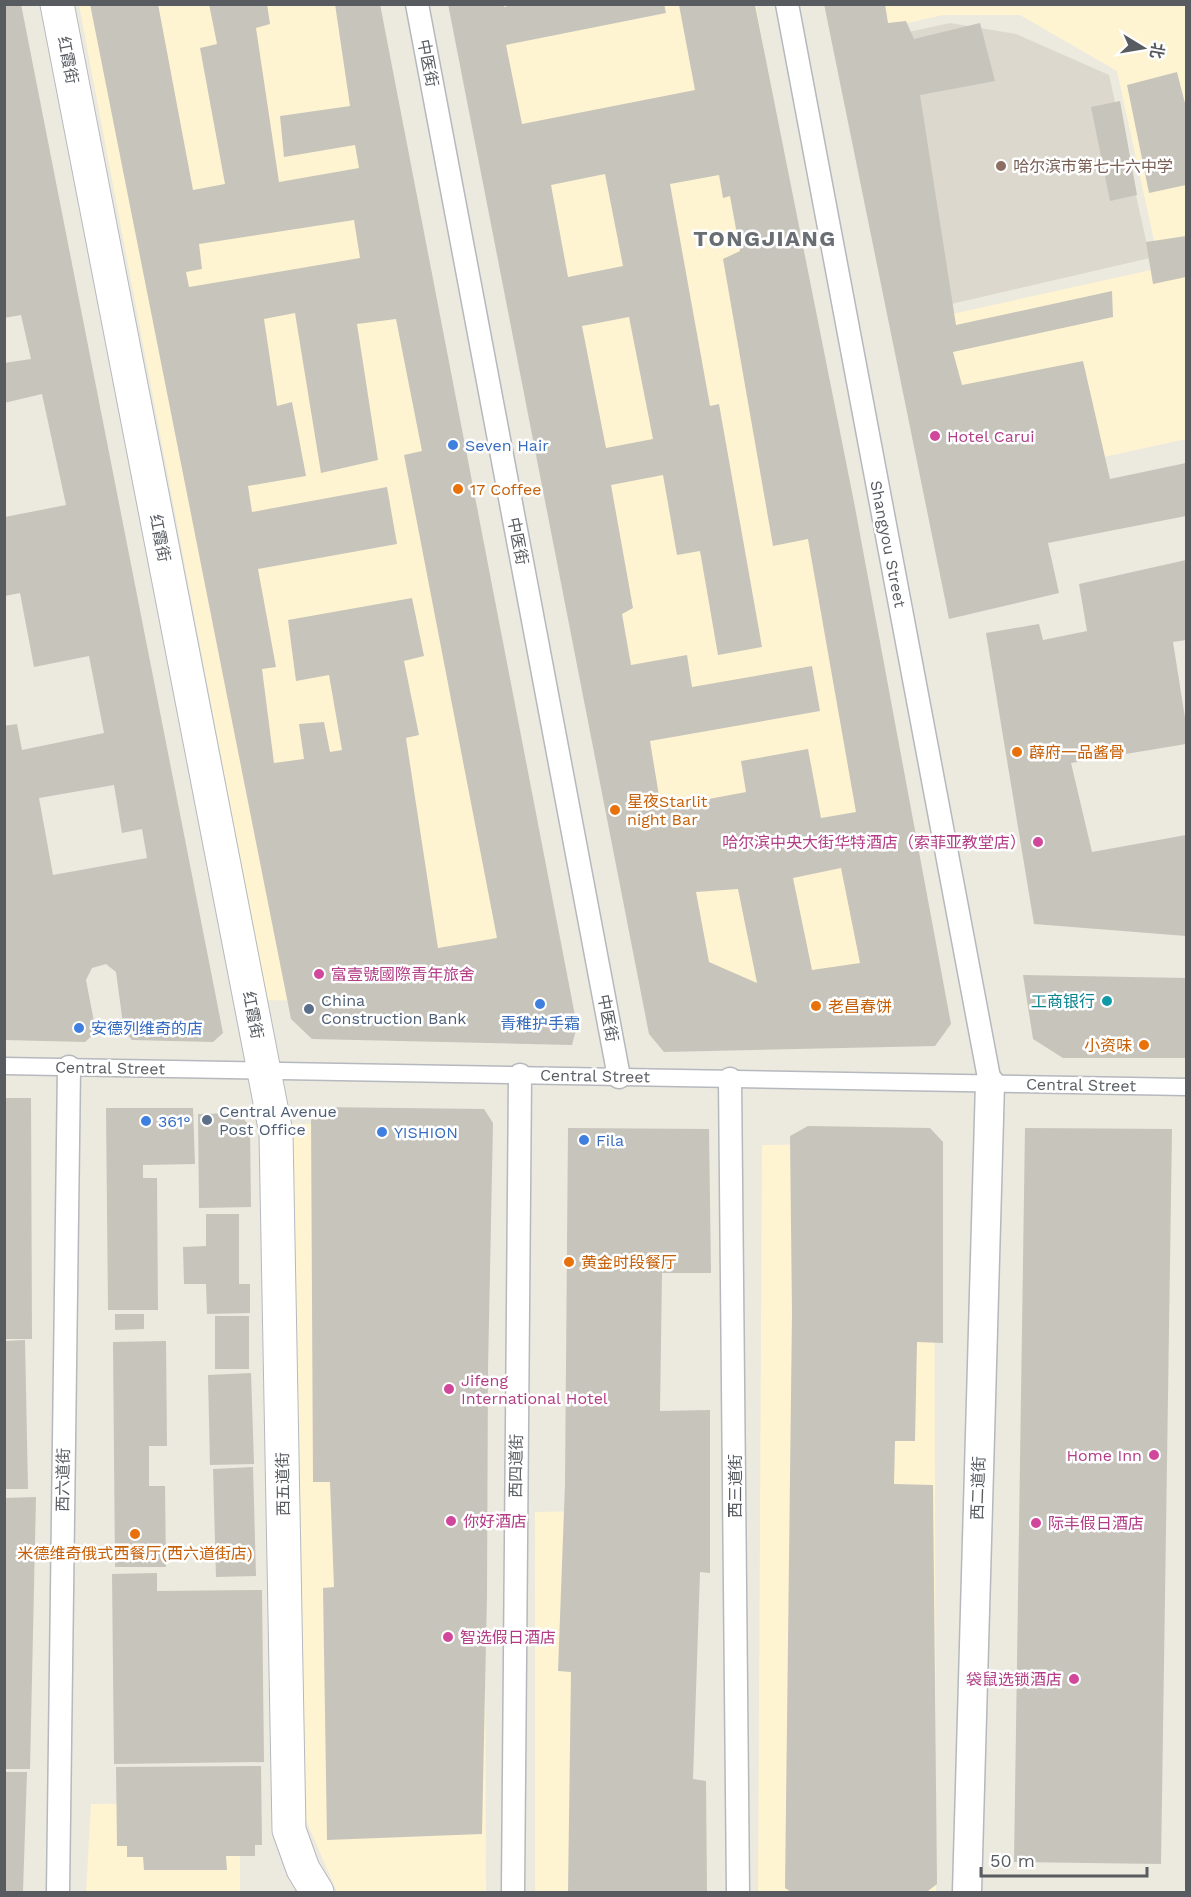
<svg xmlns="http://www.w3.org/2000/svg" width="1191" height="1897" viewBox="0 0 1191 1897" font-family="'Work Sans','Noto Sans SC',sans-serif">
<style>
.commercial{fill:#fff4d1}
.education{fill:#dcd8ce}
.building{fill:#c7c4bc;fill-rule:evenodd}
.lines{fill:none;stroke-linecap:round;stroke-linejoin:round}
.pedestrian-casing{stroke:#b5b8bd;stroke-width:19}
.minor-casing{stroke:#b5b8bd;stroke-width:25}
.tertiary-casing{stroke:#b5b8bd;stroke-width:31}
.secondary-casing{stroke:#b5b9bf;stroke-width:35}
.pedestrian{stroke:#fff;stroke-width:16}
.minor{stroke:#fff;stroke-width:22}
.tertiary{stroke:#fff;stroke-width:28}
.secondary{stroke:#fff;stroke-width:33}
.education-dot{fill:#8d6e63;stroke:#fff;stroke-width:2}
.hotel-dot{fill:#d1479c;stroke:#fff;stroke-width:2}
.shop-dot{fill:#3f7fe0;stroke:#fff;stroke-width:2}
.food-dot{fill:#e8710a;stroke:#fff;stroke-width:2}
.culture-dot{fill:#0f9aa8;stroke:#fff;stroke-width:2}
.service-dot{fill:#5c6f8a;stroke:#fff;stroke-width:2}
.labels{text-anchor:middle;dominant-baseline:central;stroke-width:5;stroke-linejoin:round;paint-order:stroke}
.street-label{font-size:16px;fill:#585c61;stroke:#fff}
.education-label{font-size:16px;fill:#785e54;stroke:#fff;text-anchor:start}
.hotel-label{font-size:16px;fill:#b23c85;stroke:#fff;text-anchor:start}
.shop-label{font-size:16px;fill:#366cbe;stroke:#fff;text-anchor:start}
.food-label{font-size:16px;fill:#c56008;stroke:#fff;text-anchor:start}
.service-label{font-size:16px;fill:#4e5e75;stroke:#fff;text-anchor:start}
.culture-label{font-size:16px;fill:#0d838f;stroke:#fff;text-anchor:end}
.district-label{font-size:22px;font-weight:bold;letter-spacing:1.5px;fill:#696e73;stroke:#fff}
</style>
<rect width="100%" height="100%" fill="#ece9df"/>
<path class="commercial" d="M 79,5 L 378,5 L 552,1008 L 267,1000 Z
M 449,5 L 756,5 L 930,1009 L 671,1004 Z
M 839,5 L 1186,5 L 1186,439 L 930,495 L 893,327 L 1160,268 L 1117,71 L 1020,15 L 943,15 L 846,37 Z
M 483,1121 L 486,1892 L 337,1892 L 305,1818 L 291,1124 Z
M 934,1143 L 936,1892 L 758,1892 L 762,1145 Z
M 693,1509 L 692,1892 L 535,1892 L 535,1512 Z
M 240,1802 L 240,1892 L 86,1892 L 91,1804 Z"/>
<path class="education" d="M 950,23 L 1016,34 L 1109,75 L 1150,258 L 895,317 L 853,44 Z"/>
<path class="building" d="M 4,4 L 21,4 L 223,1033 L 213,1042 L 132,1040 L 124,1031 L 116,972 L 106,964 L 92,968 L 86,980 L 96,1032 L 85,1042 L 4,1040 L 4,726 L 17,724 L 22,750 L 104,733 L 89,656 L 34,667 L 20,593 L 5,596 L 5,517 L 66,505 L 42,394 L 4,403 L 4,363 L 31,359 L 21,315 L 4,318 ZM 114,785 L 122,833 L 142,829 L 147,858 L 53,875 L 39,798 Z
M 90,4 L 158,4 L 193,190 L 225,184 L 200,48 L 217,44 L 209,4 L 267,4 L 270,24 L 256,28 L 279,182 L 359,168 L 355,145 L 284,157 L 280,116 L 350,106 L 335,4 L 380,4 L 577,1026 L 572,1045 L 312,1039 L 291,1019 ZM 354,220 L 360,258 L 189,287 L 186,272 L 202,269 L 199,244 ZM 295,313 L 321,473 L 378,460 L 357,324 L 396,319 L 422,451 L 404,455 L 497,938 L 438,948 L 406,738 L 419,735 L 404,661 L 424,656 L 412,598 L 288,620 L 296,681 L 329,675 L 342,750 L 330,752 L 324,722 L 299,724 L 304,759 L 274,763 L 262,669 L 276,667 L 258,569 L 397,544 L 387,487 L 252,512 L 248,486 L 306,476 L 292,402 L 277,406 L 264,319 Z
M 448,4 L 503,4 L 504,7 L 516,4 L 664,4 L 666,13 L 506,45 L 522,124 L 695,90 L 679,5 L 755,5 L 854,502 L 951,1024 L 935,1046 L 664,1052 L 649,1034 ZM 605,174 L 623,266 L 568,277 L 551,185 ZM 719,175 L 723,198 L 730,196 L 740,251 L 723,259 L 773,546 L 808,539 L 856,812 L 821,818 L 808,749 L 741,761 L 746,792 L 661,808 L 650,741 L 820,711 L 812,666 L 692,687 L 687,655 L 631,665 L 622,614 L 633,608 L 611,485 L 663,475 L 677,555 L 700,551 L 718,655 L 762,647 L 719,404 L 710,406 L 670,184 ZM 629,317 L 653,439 L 606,448 L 582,326 ZM 841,868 L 860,963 L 812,970 L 793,878 ZM 738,889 L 757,983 L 709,962 L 696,892 Z
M 824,4 L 885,4 L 888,23 L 906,21 L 914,39 L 980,23 L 995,81 L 920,95 L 956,325 L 1112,291 L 1113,317 L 953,352 L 962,385 L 1083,361 L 1110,479 L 1186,463 L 1186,516 L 1048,543 L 1059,593 L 949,619 Z
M 1177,72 L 1186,107 L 1186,185 L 1149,193 L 1127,85 Z
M 1120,101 L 1137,195 L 1110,201 L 1091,107 Z
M 1186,236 L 1186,277 L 1153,284 L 1146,242 Z
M 1186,560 L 1186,640 L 1173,642 L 1186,724 L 1186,744 L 1071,763 L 1092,852 L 1186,835 L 1186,936 L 1034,924 L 986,633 L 1039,624 L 1043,640 L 1087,631 L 1079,584 Z
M 1023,975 L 1186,978 L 1186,1058 L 1063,1058 L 1033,1039 Z
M 4,1098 L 31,1098 L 32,1339 L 4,1339 Z
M 317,1107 L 484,1109 L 493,1123 L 488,1369 L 487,1594 L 482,1834 L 327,1840 L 323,1588 L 334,1587 L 330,1482 L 313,1482 L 311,1117 Z
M 106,1108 L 193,1108 L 195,1164 L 143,1165 L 143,1178 L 157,1178 L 158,1310 L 108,1310 Z
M 238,1113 L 250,1126 L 251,1207 L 199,1208 L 198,1114 Z
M 808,1126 L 930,1128 L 943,1142 L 943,1343 L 917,1342 L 915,1441 L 895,1441 L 894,1484 L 933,1485 L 937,1884 L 928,1891 L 791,1892 L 785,1888 L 792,1313 L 790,1136 Z
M 568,1128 L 709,1129 L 711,1273 L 662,1273 L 660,1411 L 710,1410 L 710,1573 L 700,1572 L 693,1779 L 706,1781 L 707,1892 L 568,1892 L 571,1672 L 558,1671 L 565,1484 Z
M 1025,1128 L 1172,1129 L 1161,1864 L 1014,1862 Z
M 206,1214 L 239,1214 L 239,1284 L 250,1284 L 250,1313 L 207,1314 L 206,1284 L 184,1284 L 183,1247 L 206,1246 Z
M 115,1314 L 144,1314 L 144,1329 L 115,1330 Z
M 215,1316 L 249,1316 L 249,1369 L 215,1369 Z
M 25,1340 L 28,1489 L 4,1489 L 4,1341 Z
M 166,1341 L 167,1446 L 149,1446 L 149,1486 L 165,1486 L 166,1567 L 115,1567 L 113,1342 Z
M 251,1373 L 254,1464 L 210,1465 L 208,1375 Z
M 253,1467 L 256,1576 L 216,1577 L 213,1469 Z
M 36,1497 L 30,1769 L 4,1769 L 4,1498 Z
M 157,1573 L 157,1591 L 262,1590 L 264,1762 L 114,1764 L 112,1574 Z
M 261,1766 L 262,1845 L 255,1845 L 255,1856 L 226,1856 L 227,1870 L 144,1870 L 143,1857 L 127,1857 L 127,1846 L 117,1846 L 116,1767 Z
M 4,1772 L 27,1772 L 23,1891 L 4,1891 Z"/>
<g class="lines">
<g class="pedestrian-casing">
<path id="pedestrian" d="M 4,1066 L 1186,1087"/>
</g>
<g class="minor-casing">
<path id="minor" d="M 417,4 L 619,1077
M 787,4 L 990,1083
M 730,1079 L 738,1892
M 58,1892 L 69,1067
M 513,1892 L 520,1075"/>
</g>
<g class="tertiary-casing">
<path id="tertiary" d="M 967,1892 L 990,1083"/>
</g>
<g class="secondary-casing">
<path id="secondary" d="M 57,4 L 276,1133 L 289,1830 L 303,1869 L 317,1892"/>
</g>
<use href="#pedestrian" class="pedestrian"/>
<use href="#minor" class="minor"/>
<use href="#tertiary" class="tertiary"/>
<use href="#secondary" class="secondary"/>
</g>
<circle class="education-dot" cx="1001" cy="166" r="6"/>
<g class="hotel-dot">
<circle cx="935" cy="436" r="6"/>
<circle cx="1038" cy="842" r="6"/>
<circle cx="319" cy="974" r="6"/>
<circle cx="449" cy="1389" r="6"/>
<circle cx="1154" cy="1455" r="6"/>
<circle cx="451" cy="1521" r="6"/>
<circle cx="1036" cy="1523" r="6"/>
<circle cx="448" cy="1637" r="6"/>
<circle cx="1074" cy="1679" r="6"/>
</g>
<g class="shop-dot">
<circle cx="453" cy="445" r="6"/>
<circle cx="540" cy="1004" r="6"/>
<circle cx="79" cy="1028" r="6"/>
<circle cx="146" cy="1121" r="6"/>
<circle cx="382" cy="1132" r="6"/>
<circle cx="584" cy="1140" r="6"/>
</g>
<g class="food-dot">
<circle cx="458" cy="489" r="6"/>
<circle cx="1017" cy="752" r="6"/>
<circle cx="615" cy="810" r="6"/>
<circle cx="816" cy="1006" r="6"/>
<circle cx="1144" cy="1045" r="6"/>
<circle cx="569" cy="1262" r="6"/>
<circle cx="135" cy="1534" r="6"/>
</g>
<circle class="culture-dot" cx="1107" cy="1001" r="6"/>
<g class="service-dot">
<circle cx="309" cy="1009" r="6"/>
<circle cx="207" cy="1120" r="6"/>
</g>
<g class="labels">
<g class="street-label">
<text transform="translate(68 60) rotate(79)">红霞街</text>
<text transform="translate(428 63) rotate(79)">中医街</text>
<text transform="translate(160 538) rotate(79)">红霞街</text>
<text transform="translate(518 541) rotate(79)">中医街</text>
<text transform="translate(888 544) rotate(79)">Shangyou Street</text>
<text transform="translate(253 1015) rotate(79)">红霞街</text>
<text transform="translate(608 1018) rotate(79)">中医街</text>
<text transform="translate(110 1068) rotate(1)">Central Street</text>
<text transform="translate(595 1076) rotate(1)">Central Street</text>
<text transform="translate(1081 1085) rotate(1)">Central Street</text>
<text transform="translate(516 1466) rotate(-89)">西四道街</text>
<text transform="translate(63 1480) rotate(-89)">西六道街</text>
<text transform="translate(283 1484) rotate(-91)">西五道街</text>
<text transform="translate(735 1486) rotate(-90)">西三道街</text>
<text transform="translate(978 1488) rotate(-88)">西二道街</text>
</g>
<g class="education-label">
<text x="1013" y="166">哈尔滨市第七十六中学</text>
</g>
<g class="hotel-label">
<text x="947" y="436">Hotel Carui</text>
<text x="1026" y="842" text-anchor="end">哈尔滨中央大街华特酒店（索菲亚教堂店）</text>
<text x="331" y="974">富壹號國際青年旅舍</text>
<text x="461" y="1380">Jifeng<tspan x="461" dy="18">International Hotel</tspan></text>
<text x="1142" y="1455" text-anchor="end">Home Inn</text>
<text x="463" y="1521">你好酒店</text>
<text x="1048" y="1523">际丰假日酒店</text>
<text x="460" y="1637">智选假日酒店</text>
<text x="1062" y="1679" text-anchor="end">袋鼠选锁酒店</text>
</g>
<g class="shop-label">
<text x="465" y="445">Seven Hair</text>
<text x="540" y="1023" text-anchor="middle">青稚护手霜</text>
<text x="91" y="1028">安德列维奇的店</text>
<text x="158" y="1121">361°</text>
<text x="394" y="1132">YISHION</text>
<text x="596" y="1140">Fila</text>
</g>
<g class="food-label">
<text x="470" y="489">17 Coffee</text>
<text x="1029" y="752">薜府一品酱骨</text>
<text x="627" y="801">星夜Starlit<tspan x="627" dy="18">night Bar</tspan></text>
<text x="828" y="1006">老昌春饼</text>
<text x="1132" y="1045" text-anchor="end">小资味</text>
<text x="581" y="1262">黄金时段餐厅</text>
<text x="135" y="1553" text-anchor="middle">米德维奇俄式西餐厅(西六道街店)</text>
</g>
<g class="service-label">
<text x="321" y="1000">China<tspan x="321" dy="18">Construction Bank</tspan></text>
<text x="219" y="1111">Central Avenue<tspan x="219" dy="18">Post Office</tspan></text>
</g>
<g class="culture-label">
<text x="1095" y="1001">工商银行</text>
</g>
<g class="district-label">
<text x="765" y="238">TONGJIANG</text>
</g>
</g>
<rect width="1191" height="1897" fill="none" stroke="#585c61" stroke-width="12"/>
<g transform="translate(1143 48) rotate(101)" stroke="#ffffff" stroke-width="4.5" paint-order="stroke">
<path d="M0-4.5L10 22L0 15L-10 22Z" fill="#585c61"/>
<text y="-9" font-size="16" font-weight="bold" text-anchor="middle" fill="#585c61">北</text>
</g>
<path d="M981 1867v9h166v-9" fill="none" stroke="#585c61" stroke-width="3"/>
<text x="990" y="1867" font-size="18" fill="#585c61" stroke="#ffffff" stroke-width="4.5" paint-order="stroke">50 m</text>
</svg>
